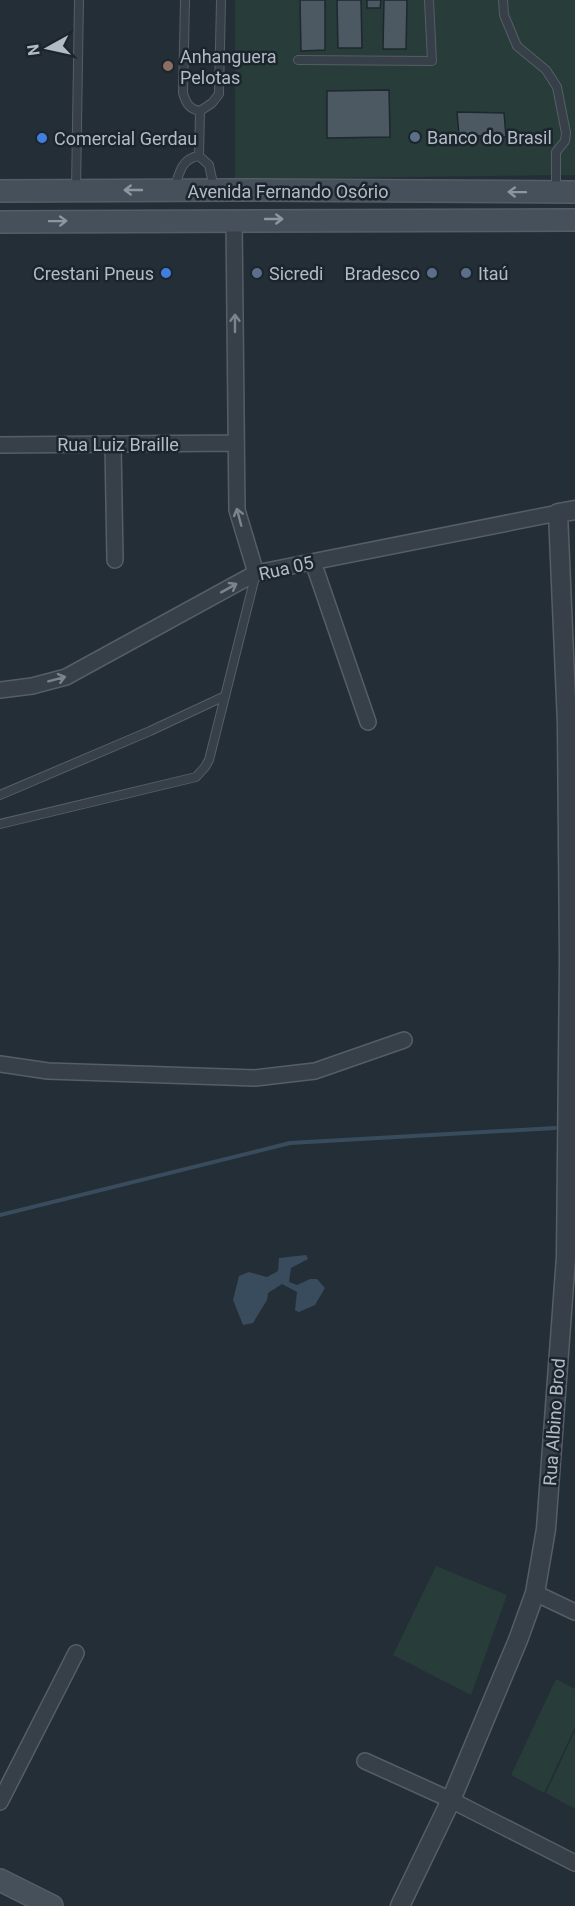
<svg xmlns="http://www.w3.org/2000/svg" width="575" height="1906" viewBox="0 0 575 1906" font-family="Roboto,sans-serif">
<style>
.green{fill:#283c3a}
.water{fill:#394c5d}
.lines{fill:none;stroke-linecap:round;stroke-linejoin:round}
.stream{stroke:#394c5d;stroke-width:4}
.building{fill:#4c5963;stroke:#1e272f;stroke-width:1.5}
.service-casing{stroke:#555e66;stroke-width:10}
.minor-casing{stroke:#555e66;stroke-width:18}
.tertiary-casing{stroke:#555e66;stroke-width:21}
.secondary-casing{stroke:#555e66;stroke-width:24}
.service{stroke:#374048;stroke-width:8}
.minor{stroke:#374048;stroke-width:15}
.tertiary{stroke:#374048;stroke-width:18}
.secondary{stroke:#45505b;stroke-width:21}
.oneway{stroke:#8c969f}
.oneway2{stroke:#7b848c}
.education-dot{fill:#8d6e63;stroke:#1c252d;stroke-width:2}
.service-dot{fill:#5c6f8a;stroke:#1c252d;stroke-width:2}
.shop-dot{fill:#3f7fe0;stroke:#1c252d;stroke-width:2}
.labels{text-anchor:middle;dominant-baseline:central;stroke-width:5;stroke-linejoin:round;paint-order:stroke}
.poi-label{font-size:18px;fill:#b2bbc4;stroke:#1c252d;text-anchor:start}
.street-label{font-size:18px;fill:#b2bbc4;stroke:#1c252d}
</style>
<rect width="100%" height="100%" fill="#242e37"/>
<path class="green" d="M 235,0 L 575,0 L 575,175 L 235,179 Z
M 436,1566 L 507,1595 L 471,1695 L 393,1655 Z
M 556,1679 L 575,1689 L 575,1727 L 544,1793 L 511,1775 Z
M 574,1733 L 575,1733 L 575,1809 L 546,1793 Z"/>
<path class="water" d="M 306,1255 L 308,1259 L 291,1268 L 289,1282 L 297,1285 L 310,1279 L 317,1279 L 325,1288 L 315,1305 L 299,1312 L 295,1310 L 297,1292 L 282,1284 L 268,1293 L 267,1300 L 253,1323 L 243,1325 L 233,1300 L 239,1276 L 249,1272 L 267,1277 L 278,1271 L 279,1258 Z"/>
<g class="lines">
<path class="stream" d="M 0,1215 L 290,1143 L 555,1128"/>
</g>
<path class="building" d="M 300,0 L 325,0 L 325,50 L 301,51 Z
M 337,0 L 361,0 L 362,48 L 338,48 Z
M 367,0 L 381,0 L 380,8 L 367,8 Z
M 384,0 L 407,0 L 406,49 L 383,49 Z
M 389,90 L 390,137 L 327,138 L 327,91 Z
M 457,112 L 504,113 L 506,137 L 459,135 Z"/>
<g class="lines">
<g class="service-casing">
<path id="service" d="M 185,0 L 183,93 C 186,103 189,109 200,111 L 212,103 L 219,94 L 221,0
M 503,0 L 504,15 L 517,46 L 546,70 L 557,87 L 566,133 L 565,141 L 556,152 L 556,191
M 298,60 L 432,61 L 429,0
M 199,156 L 200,111
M 175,187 C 179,173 182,158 199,156 L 209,165 L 214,188
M 76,189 L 79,0
M 0,795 L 150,731 L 225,696
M 0,824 L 196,777 L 205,767 L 209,760 L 256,573"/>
</g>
<g class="minor-casing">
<path id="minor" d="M 234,219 L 237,510 L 256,573
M 113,444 L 115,560
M 0,445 L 235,443
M 313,562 L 368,722
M 0,690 L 32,686 L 66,677 L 256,573 L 558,513
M 0,1064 L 48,1071 L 255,1078 L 315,1071 L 404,1040
M 535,1593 L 575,1612
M 365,1761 L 451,1800 L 575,1863
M 0,1802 L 76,1653"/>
</g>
<g class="tertiary-casing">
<path id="tertiary" d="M 400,1906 L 451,1800 L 518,1640 L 535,1593 L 546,1529 L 566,1257 L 569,959 L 567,724 L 558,513 L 575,510"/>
</g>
<g class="secondary-casing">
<path id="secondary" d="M 0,191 L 237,190 L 575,192
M 0,222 L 575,220
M 0,1880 L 52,1906"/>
</g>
<use href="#service" class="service"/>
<use href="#minor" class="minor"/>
<use href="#tertiary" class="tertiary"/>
<use href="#secondary" class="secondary"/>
</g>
<defs><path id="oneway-shaft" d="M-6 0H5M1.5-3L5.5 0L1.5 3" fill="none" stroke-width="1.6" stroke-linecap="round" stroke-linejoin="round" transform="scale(1.5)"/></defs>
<g class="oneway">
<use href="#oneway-shaft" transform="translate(133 190) rotate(180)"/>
<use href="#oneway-shaft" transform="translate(517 192) rotate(-179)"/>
<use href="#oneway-shaft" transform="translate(274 219)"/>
<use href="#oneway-shaft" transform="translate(58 221) rotate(-1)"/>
</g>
<g class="oneway2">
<use href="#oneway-shaft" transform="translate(235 323) rotate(-90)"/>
<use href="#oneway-shaft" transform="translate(239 517) rotate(-105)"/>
<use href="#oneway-shaft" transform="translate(229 588) rotate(-29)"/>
<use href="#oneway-shaft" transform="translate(57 679) rotate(-15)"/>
</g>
<circle class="education-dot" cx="168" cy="66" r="6"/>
<g class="service-dot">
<circle cx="415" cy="137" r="6"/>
<circle cx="257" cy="273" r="6"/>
<circle cx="432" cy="273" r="6"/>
<circle cx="466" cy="273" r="6"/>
</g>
<g class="shop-dot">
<circle cx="42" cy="138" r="6"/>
<circle cx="166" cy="273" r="6"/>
</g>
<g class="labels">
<g class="poi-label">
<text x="180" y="56">Anhanguera<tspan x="180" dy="21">Pelotas</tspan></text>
<text x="427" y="137">Banco do Brasil</text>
<text x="54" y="138">Comercial Gerdau</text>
<text x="154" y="273" text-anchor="end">Crestani Pneus</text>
<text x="269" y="273">Sicredi</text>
<text x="420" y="273" text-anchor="end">Bradesco</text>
<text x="478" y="273">Itaú</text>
</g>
<g class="street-label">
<text x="288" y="191">Avenida Fernando Osório</text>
<text x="118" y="444">Rua Luiz Braille</text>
<text transform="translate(286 568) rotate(-13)">Rua 05</text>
<text transform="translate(554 1422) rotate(-86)">Rua Albino Brod</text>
</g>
</g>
<g transform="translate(48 48) rotate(262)" stroke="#1c252d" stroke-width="4.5" paint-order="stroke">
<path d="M0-4.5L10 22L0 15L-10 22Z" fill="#b2bbc4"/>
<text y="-9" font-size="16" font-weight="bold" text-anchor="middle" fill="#b2bbc4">N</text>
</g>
</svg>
